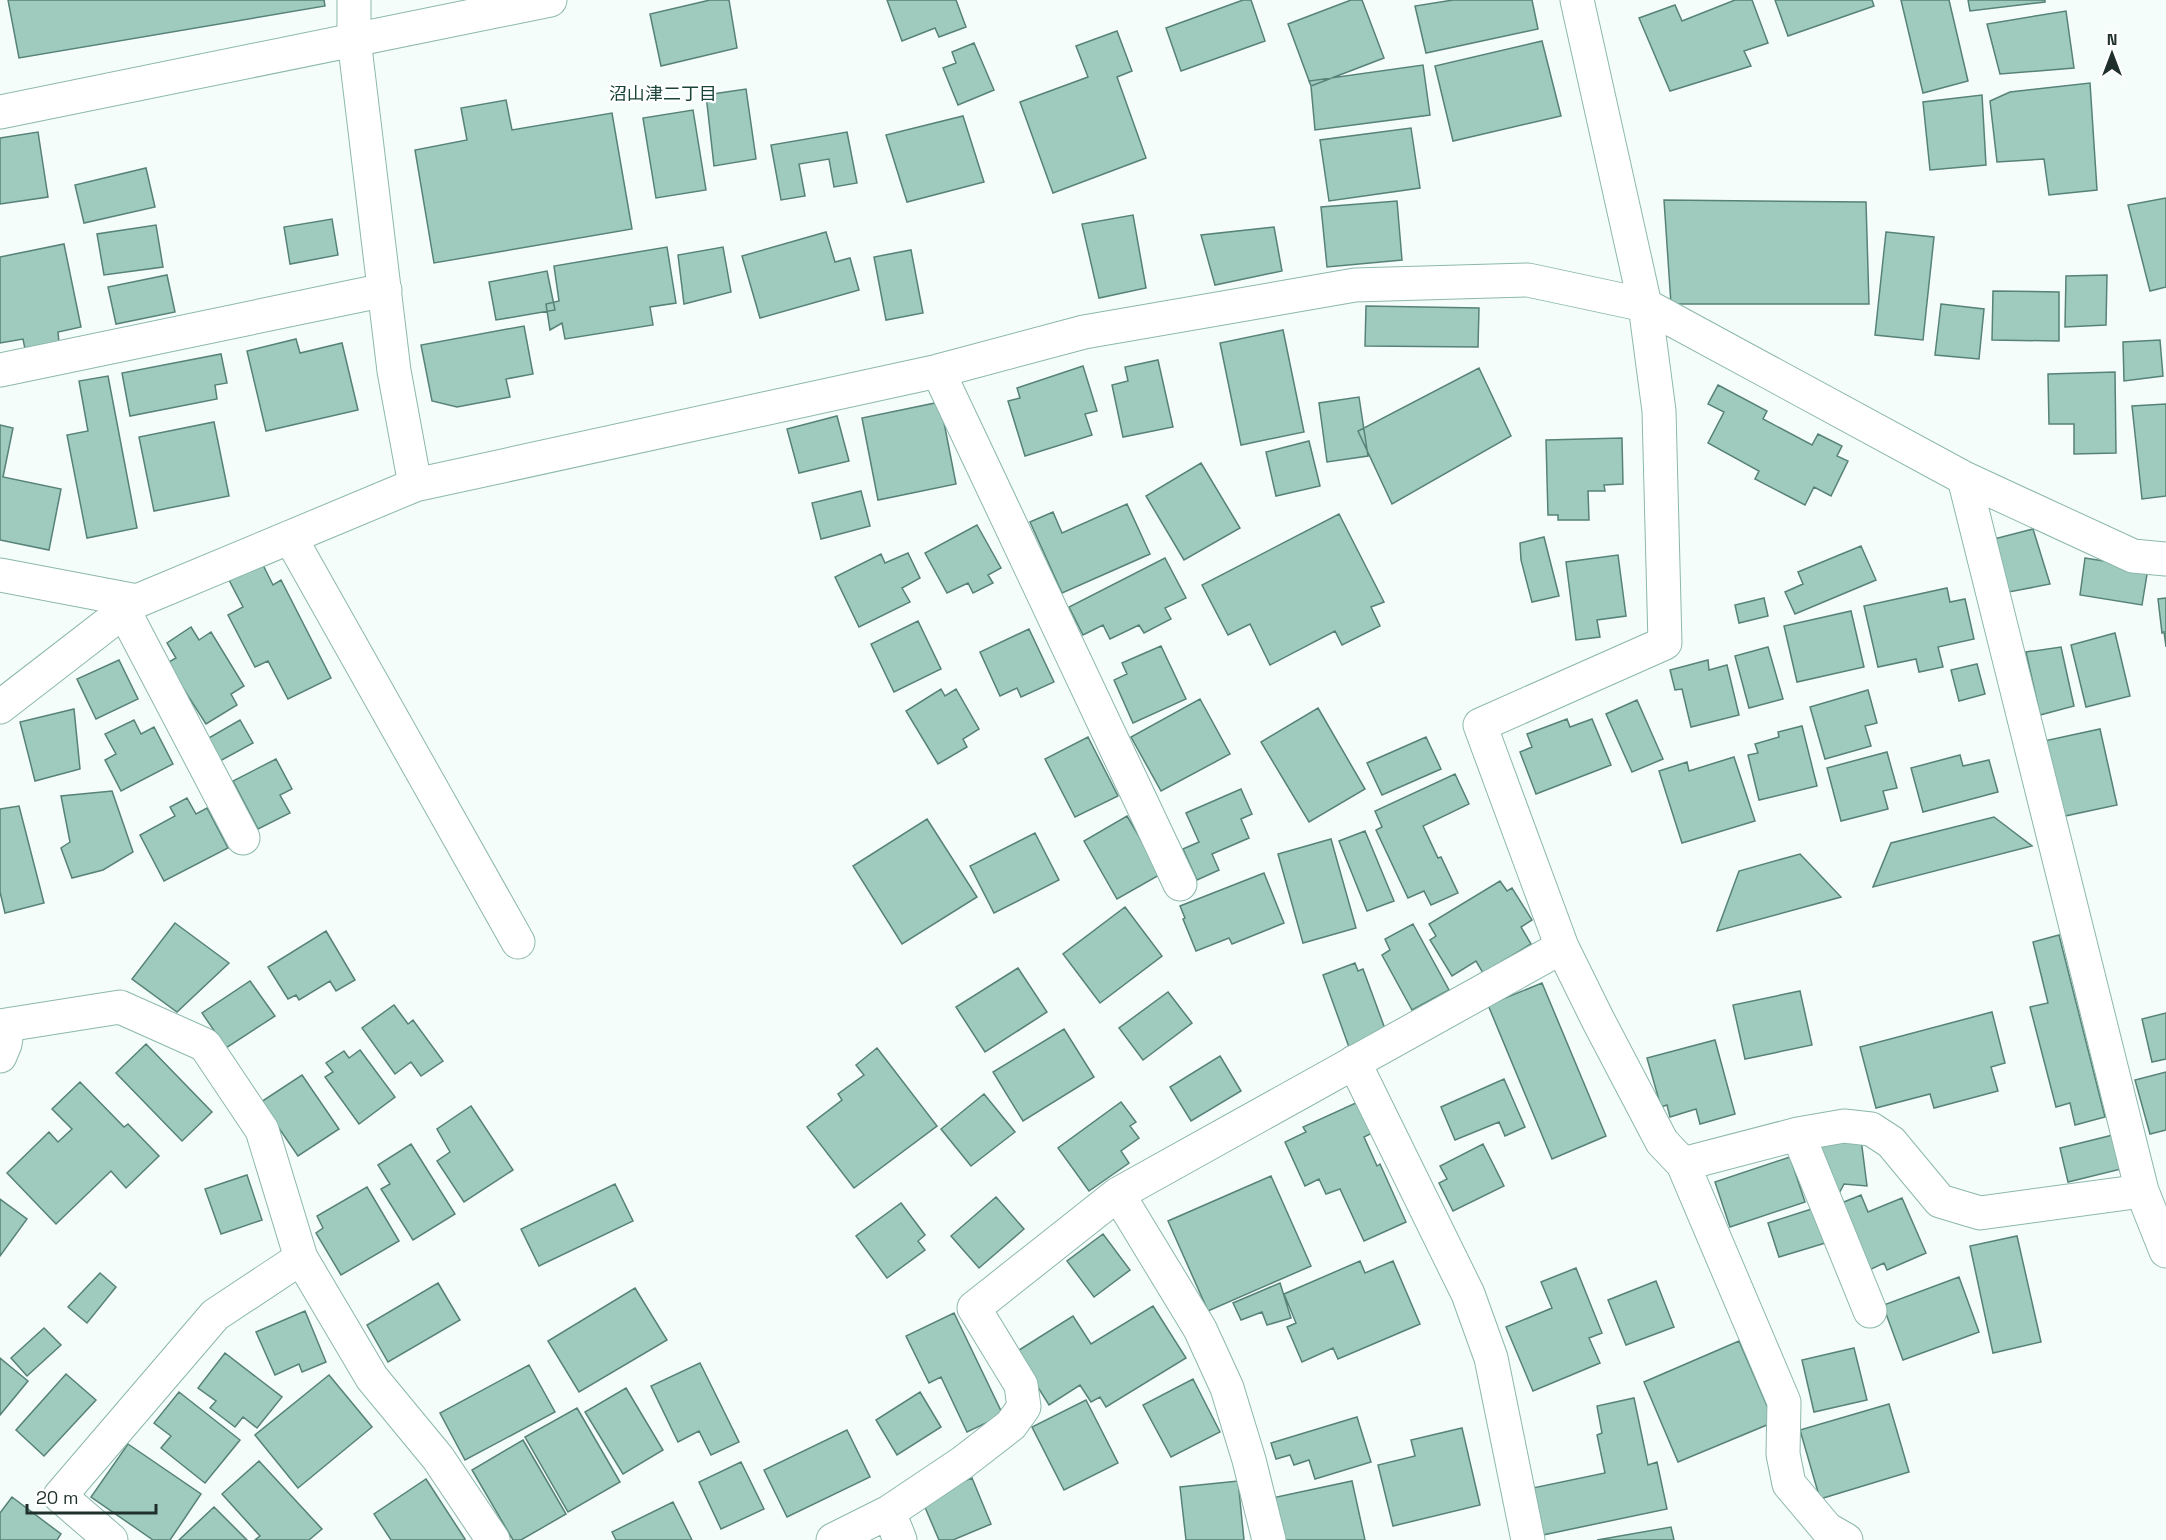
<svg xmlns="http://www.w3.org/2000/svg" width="2166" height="1540" viewBox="0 0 2166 1540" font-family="'Space Grotesk','Noto Sans JP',sans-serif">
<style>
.building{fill:#9fcbbf;stroke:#578277;stroke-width:1.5}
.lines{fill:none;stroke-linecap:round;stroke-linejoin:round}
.street-casing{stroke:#8cb8ac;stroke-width:35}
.secondary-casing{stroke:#8cb8ac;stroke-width:35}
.street{stroke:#fff;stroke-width:33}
.secondary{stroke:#fff;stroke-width:33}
.labels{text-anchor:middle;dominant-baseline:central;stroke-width:4.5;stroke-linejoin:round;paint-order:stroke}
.neighbourhood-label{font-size:18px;fill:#1a443a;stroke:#fff}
</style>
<rect width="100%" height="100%" fill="#f5fdfb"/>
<path class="building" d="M 8,0 L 324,0 L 325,6 L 19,58 Z
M 710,0 L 729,0 L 737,48 L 661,66 L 650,14 Z
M 887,0 L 956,0 L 966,27 L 939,37 L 935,28 L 902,41 Z
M 1243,0 L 1251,0 L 1265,41 L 1181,71 L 1166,28 Z
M 1351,0 L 1362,0 L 1384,58 L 1311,86 L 1288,24 Z
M 1453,0 L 1532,0 L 1538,29 L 1426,53 L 1415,6 Z
M 1735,0 L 1752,0 L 1768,43 L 1744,51 L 1751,66 L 1670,91 L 1639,18 L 1675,5 L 1682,21 Z
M 1775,0 L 1872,0 L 1874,6 L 1788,36 Z
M 1901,0 L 1949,0 L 1968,81 L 1923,93 Z
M 1968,0 L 2045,0 L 2045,2 L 1970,11 Z
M 2066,11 L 2074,68 L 2000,74 L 1987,24 Z
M 1117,31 L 1132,71 L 1117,77 L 1146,158 L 1053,193 L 1020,102 L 1088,77 L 1076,46 Z
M 1542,41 L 1561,116 L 1453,141 L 1435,66 Z
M 974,43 L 994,90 L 958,105 L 943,68 L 956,63 L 952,52 Z
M 1423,65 L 1430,115 L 1315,130 L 1311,86 L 1309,81 Z
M 2090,83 L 2097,190 L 2049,195 L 2044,159 L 1997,162 L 1990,101 L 2010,92 Z
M 746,89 L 756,159 L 714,166 L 706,95 Z
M 1982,95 L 1986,165 L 1930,170 L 1923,102 Z
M 506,100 L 512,130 L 612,113 L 632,229 L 434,263 L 415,150 L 467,140 L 461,108 Z
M 693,110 L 706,190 L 656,198 L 643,118 Z
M 963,116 L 984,182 L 907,202 L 886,135 Z
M 1411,128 L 1420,188 L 1329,201 L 1320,140 Z
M 38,132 L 48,197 L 0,204 L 0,138 Z
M 847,132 L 857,183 L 834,187 L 829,159 L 799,164 L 805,196 L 781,200 L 771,145 Z
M 146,168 L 155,207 L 84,223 L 75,185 Z
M 2166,198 L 2166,287 L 2150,291 L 2128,205 Z
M 1664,200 L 1866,202 L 1869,304 L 1671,304 Z
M 1397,201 L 1402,260 L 1327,267 L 1321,207 Z
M 1133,215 L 1146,288 L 1099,298 L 1082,224 Z
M 332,219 L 338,255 L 290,264 L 284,227 Z
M 156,225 L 163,267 L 104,275 L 97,234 Z
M 1274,227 L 1282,271 L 1215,285 L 1201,235 Z
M 826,232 L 835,262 L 850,258 L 859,290 L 760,318 L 742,256 Z
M 1886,232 L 1934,237 L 1923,340 L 1875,335 Z
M 64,244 L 81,327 L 58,332 L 59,343 L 25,349 L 23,339 L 0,343 L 0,257 Z
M 667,247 L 676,303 L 650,307 L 653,325 L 565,339 L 562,323 L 550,330 L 546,304 L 559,301 L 554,266 Z
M 723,247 L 731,292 L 684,304 L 678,255 Z
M 911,250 L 923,313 L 886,320 L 874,257 Z
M 547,271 L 555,310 L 496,320 L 489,282 Z
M 167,275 L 175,312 L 116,324 L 108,287 Z
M 2107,275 L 2106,325 L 2065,327 L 2066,276 Z
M 1993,291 L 2059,292 L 2059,341 L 1992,340 Z
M 1941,304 L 1984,309 L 1979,359 L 1935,355 Z
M 1366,306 L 1479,308 L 1478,347 L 1365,346 Z
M 524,326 L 533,374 L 506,379 L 510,397 L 457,407 L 432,401 L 421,345 Z
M 1283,330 L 1304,432 L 1241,445 L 1220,343 Z
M 296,339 L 300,353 L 342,343 L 358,410 L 266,431 L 247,351 Z
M 2160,340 L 2163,376 L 2124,381 L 2123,342 Z
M 221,354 L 227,383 L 215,385 L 217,399 L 130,416 L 122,373 Z
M 1158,360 L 1173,427 L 1123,437 L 1112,385 L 1128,381 L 1125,367 Z
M 1083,366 L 1097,411 L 1085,414 L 1092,435 L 1025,456 L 1008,401 L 1020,398 L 1017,388 Z
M 1479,368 L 1511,436 L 1392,504 L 1358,431 Z
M 2115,372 L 2116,453 L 2074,454 L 2074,424 L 2049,424 L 2048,374 Z
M 108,376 L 137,528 L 87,538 L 67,435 L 88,431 L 79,381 Z
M 1718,385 L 1767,411 L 1763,419 L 1812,445 L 1818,434 L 1842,446 L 1837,456 L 1848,461 L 1831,496 L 1814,487 L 1805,505 L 1755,479 L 1759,471 L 1708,443 L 1724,412 L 1708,404 Z
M 1359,397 L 1368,456 L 1327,462 L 1319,403 Z
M 940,402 L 956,484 L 878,500 L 862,418 Z
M 2166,404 L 2166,496 L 2142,499 L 2132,406 Z
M 837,416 L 849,461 L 799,473 L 787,429 Z
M 214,422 L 229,496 L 154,511 L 139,437 Z
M 0,425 L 13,428 L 3,477 L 61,489 L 49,550 L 0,540 Z
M 1622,438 L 1623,484 L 1604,485 L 1605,491 L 1588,491 L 1589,520 L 1558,520 L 1558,515 L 1548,515 L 1546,440 Z
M 1309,441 L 1320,486 L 1276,496 L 1266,452 Z
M 1201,463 L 1240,528 L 1184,560 L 1146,496 Z
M 861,491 L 870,526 L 821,539 L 812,503 Z
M 1127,504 L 1150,554 L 1062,593 L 1030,522 L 1053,512 L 1062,533 Z
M 1339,514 L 1384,602 L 1371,607 L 1380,626 L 1342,645 L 1335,631 L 1270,665 L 1250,624 L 1228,635 L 1202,585 Z
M 977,525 L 1001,568 L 988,575 L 993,583 L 973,593 L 968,583 L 947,593 L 925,553 Z
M 2033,529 L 2050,584 L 2009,592 L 1994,539 Z
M 1544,537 L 1559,596 L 1532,602 L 1521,560 L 1520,543 Z
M 1861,546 L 1876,580 L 1795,614 L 1785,592 L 1803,584 L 1798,572 Z
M 908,553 L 920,578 L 902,588 L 910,602 L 859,627 L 835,577 L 881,554 L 885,563 Z
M 1618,555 L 1626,616 L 1597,620 L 1600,637 L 1576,640 L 1566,562 Z
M 1165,558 L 1186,598 L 1165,608 L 1171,619 L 1144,633 L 1139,625 L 1110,639 L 1103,625 L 1083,635 L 1069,607 Z
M 2085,558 L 2148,568 L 2142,605 L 2080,595 Z
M 262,563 L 273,585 L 281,580 L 331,678 L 288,699 L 268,661 L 255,667 L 228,615 L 243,607 L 229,580 Z
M 1947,588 L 1950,602 L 1965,599 L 1974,639 L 1938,647 L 1943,667 L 1919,672 L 1916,659 L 1878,667 L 1864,606 Z
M 1764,598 L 1768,616 L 1739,623 L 1735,605 Z
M 2166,598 L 2166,647 L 2164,632 L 2162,633 L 2158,599 Z
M 1851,611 L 1864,667 L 1797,682 L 1784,626 Z
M 918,621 L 941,669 L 894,692 L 871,644 Z
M 191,627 L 199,640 L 211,632 L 244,686 L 231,694 L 237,705 L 206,724 L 167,663 L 176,658 L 167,643 Z
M 1029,629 L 1054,682 L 1021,697 L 1017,688 L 1000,696 L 980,652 Z
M 2115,633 L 2130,696 L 2086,707 L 2071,645 Z
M 1161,646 L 1186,699 L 1133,723 L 1114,680 L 1127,674 L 1122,663 Z
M 1768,647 L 1783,699 L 1749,708 L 1735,656 Z
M 2061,647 L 2074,706 L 2040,715 L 2026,652 Z
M 119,660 L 138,699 L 96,719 L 77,679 Z
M 1708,660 L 1709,670 L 1727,665 L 1739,715 L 1691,727 L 1682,689 L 1675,690 L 1670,670 Z
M 1977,664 L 1985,694 L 1959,701 L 1951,670 Z
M 941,689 L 945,696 L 956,689 L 979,729 L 963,739 L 967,747 L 938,764 L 906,711 Z
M 1868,690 L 1877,723 L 1865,726 L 1871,746 L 1825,759 L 1810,707 Z
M 1200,699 L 1230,754 L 1161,791 L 1131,737 Z
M 1637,700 L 1663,759 L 1632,772 L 1606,714 Z
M 1318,708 L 1365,789 L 1309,822 L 1261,742 Z
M 74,709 L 80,769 L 35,781 L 20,722 Z
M 1567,719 L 1570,727 L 1592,719 L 1611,765 L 1536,794 L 1520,752 L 1532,747 L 1527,734 Z
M 134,720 L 141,734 L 154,727 L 173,764 L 121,791 L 105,760 L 116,754 L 105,734 Z
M 240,720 L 253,743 L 220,761 L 207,739 Z
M 1802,726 L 1817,786 L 1759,800 L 1748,755 L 1758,753 L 1755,744 L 1779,737 L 1778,732 Z
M 2100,729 L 2117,805 L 2065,816 L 2044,741 Z
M 1088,737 L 1118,796 L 1075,817 L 1045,759 Z
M 1426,737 L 1441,769 L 1382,795 L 1367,763 Z
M 1887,752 L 1897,788 L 1883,791 L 1888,809 L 1841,821 L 1827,768 Z
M 1960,755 L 1963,766 L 1989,760 L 1998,792 L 1923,812 L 1911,768 Z
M 1734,757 L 1755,821 L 1682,843 L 1659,771 L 1687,762 L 1689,771 Z
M 276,759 L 292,789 L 280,795 L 290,813 L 258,829 L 233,781 Z
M 1455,774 L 1469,804 L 1423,826 L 1438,858 L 1441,857 L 1458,893 L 1431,905 L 1424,891 L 1408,898 L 1376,830 L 1382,827 L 1375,811 Z
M 1241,789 L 1252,814 L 1241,819 L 1249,838 L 1212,854 L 1219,870 L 1197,880 L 1183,849 L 1199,842 L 1186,813 Z
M 112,791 L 133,852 L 103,870 L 72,878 L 61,848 L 70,842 L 61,796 Z
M 187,798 L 196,814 L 207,808 L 228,848 L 164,881 L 140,835 L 175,816 L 170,807 Z
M 19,806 L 44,903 L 5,913 L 0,892 L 0,809 Z
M 1127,816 L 1161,874 L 1117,899 L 1084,841 Z
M 1994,817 L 2032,846 L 1873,887 L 1891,843 Z
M 927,819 L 977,897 L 902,944 L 853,866 Z
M 1365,831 L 1394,901 L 1367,911 L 1339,841 Z
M 1035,833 L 1059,880 L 994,913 L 970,866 Z
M 1331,839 L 1356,928 L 1303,943 L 1278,854 Z
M 1800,854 L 1841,897 L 1717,931 L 1739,871 Z
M 1264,873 L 1284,923 L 1232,944 L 1229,938 L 1196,951 L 1183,919 L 1185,918 L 1180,906 Z
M 1500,881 L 1507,891 L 1512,888 L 1532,920 L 1521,927 L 1531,944 L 1483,973 L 1476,961 L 1452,976 L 1430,940 L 1436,936 L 1429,924 Z
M 1125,907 L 1162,956 L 1100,1003 L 1063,954 Z
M 175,923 L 229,963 L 177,1012 L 132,979 Z
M 1413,924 L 1449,990 L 1412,1010 L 1382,955 L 1390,950 L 1385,939 Z
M 326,931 L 355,980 L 336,991 L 330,981 L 299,1000 L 296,995 L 288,999 L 268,967 Z
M 2059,935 L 2105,1117 L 2075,1125 L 2070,1103 L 2056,1107 L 2030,1007 L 2048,1003 L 2033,942 Z
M 1355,963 L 1358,971 L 1363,969 L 1388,1037 L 1350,1050 L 1323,975 Z
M 1018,968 L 1047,1012 L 985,1052 L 956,1007 Z
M 250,981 L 275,1016 L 226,1048 L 202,1013 Z
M 1542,983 L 1606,1136 L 1552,1159 L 1488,1005 Z
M 1800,991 L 1812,1045 L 1745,1059 L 1733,1005 Z
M 1168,992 L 1192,1023 L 1143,1060 L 1119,1028 Z
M 394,1005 L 408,1024 L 413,1020 L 443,1061 L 421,1076 L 411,1062 L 395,1074 L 362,1028 Z
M 1992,1012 L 2005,1063 L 1991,1067 L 1998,1091 L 1934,1108 L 1930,1094 L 1876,1108 L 1860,1047 Z
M 2166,1013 L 2166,1059 L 2152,1062 L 2142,1019 Z
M 1064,1029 L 1094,1077 L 1023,1121 L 993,1072 Z
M 1715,1040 L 1735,1114 L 1700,1124 L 1696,1109 L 1670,1117 L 1667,1105 L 1661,1107 L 1647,1058 Z
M 146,1044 L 212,1112 L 182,1141 L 116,1073 Z
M 877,1048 L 937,1126 L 854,1188 L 807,1127 L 842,1100 L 838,1094 L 864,1075 L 856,1065 Z
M 360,1050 L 395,1097 L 359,1124 L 325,1077 L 333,1072 L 326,1063 L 344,1051 L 349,1058 Z
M 1220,1056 L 1241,1091 L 1191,1121 L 1170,1087 Z
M 2166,1072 L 2166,1130 L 2150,1134 L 2135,1080 Z
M 302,1075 L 339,1129 L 298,1156 L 261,1102 Z
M 1504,1079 L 1525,1127 L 1505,1136 L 1499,1122 L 1455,1140 L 1441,1107 Z
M 80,1082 L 124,1127 L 128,1124 L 159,1156 L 126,1188 L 111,1171 L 56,1224 L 7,1173 L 49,1132 L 58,1142 L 72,1129 L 52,1109 Z
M 984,1094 L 1015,1132 L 971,1166 L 941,1129 Z
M 1121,1102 L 1136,1122 L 1130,1126 L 1139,1138 L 1121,1151 L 1129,1163 L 1089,1191 L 1058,1148 Z
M 1358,1102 L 1372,1133 L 1364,1137 L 1377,1166 L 1380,1164 L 1406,1222 L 1364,1241 L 1340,1189 L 1326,1194 L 1319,1179 L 1305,1186 L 1285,1142 L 1306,1132 L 1303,1127 Z
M 471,1106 L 513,1170 L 464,1202 L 437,1161 L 450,1152 L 437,1129 Z
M 2113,1135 L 2121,1169 L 2068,1182 L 2060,1148 Z
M 1861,1139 L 1867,1186 L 1844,1184 L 1835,1201 L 1815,1147 Z
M 411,1144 L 455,1214 L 413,1240 L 381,1189 L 390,1184 L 378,1165 Z
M 1483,1144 L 1504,1186 L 1453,1211 L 1439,1183 L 1447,1179 L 1440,1166 Z
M 1790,1157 L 1805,1202 L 1730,1227 L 1715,1182 Z
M 247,1175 L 262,1220 L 221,1234 L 205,1189 Z
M 1271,1176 L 1311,1266 L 1208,1311 L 1168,1221 Z
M 615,1184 L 633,1221 L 539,1266 L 521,1229 Z
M 367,1187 L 399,1241 L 341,1275 L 316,1233 L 323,1228 L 317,1216 Z
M 1861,1195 L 1868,1212 L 1902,1198 L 1926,1253 L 1887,1270 L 1884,1263 L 1867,1271 L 1839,1204 Z
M 996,1197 L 1024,1229 L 979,1268 L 951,1236 Z
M 0,1199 L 27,1219 L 0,1256 Z
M 901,1203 L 925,1235 L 918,1241 L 925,1250 L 887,1278 L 856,1236 Z
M 1821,1206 L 1832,1241 L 1779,1257 L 1768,1223 Z
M 1103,1234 L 1130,1270 L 1094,1297 L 1067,1261 Z
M 2017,1236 L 2041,1342 L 1993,1353 L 1970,1246 Z
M 1360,1261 L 1365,1273 L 1393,1261 L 1420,1324 L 1338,1359 L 1333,1348 L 1302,1362 L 1287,1327 L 1296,1323 L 1284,1294 Z
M 1576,1268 L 1602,1333 L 1589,1338 L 1600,1363 L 1533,1391 L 1506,1327 L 1552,1308 L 1541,1282 Z
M 100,1273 L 116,1287 L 87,1323 L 68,1307 Z
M 1959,1277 L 1979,1332 L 1903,1360 L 1885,1311 L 1881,1306 Z
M 1656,1281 L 1674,1327 L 1626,1345 L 1608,1300 Z
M 438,1283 L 460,1320 L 388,1362 L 367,1325 Z
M 1280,1283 L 1291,1318 L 1267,1325 L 1262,1312 L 1241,1320 L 1233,1303 Z
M 635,1288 L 667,1340 L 579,1392 L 548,1341 Z
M 1153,1306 L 1186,1358 L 1106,1407 L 1100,1397 L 1091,1402 L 1080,1385 L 1049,1405 L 1016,1352 L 1073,1316 L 1091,1344 Z
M 305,1311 L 326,1362 L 302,1372 L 299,1364 L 275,1375 L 256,1332 Z
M 954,1313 L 1003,1415 L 967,1432 L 941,1377 L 929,1383 L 906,1336 Z
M 44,1328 L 61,1345 L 27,1376 L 11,1358 Z
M 1739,1341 L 1774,1422 L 1678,1462 L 1644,1382 Z
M 1854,1348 L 1867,1400 L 1814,1412 L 1802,1360 Z
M 225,1353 L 282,1397 L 257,1428 L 243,1417 L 235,1427 L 210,1408 L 216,1401 L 198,1388 Z
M 0,1358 L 28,1381 L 0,1415 Z
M 700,1363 L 739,1442 L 711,1455 L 699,1431 L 678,1442 L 651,1386 Z
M 529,1365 L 555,1412 L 465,1460 L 440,1413 Z
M 66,1374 L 96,1400 L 44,1456 L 16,1430 Z
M 329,1375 L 372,1427 L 298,1488 L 255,1435 Z
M 1193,1379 L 1220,1432 L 1171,1457 L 1143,1405 Z
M 626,1388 L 663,1450 L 623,1474 L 585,1412 Z
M 179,1392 L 240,1440 L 205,1483 L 161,1448 L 171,1436 L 154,1423 Z
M 920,1392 L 941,1427 L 897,1455 L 876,1420 Z
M 1634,1398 L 1648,1465 L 1657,1462 L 1667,1509 L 1538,1536 L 1528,1489 L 1605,1473 L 1597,1435 L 1602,1433 L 1597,1406 Z
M 1086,1400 L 1118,1463 L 1064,1490 L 1032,1427 Z
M 1889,1404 L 1909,1472 L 1820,1499 L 1800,1430 Z
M 577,1408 L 620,1482 L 568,1512 L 525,1437 Z
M 1357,1417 L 1371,1462 L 1315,1479 L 1309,1460 L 1294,1465 L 1290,1455 L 1276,1459 L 1271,1443 Z
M 1462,1428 L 1480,1505 L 1393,1526 L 1378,1465 L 1415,1456 L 1411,1440 Z
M 847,1430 L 870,1477 L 787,1517 L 764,1470 Z
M 523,1440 L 566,1514 L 521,1540 L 513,1540 L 472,1470 Z
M 128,1444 L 201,1494 L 170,1540 L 153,1540 L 91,1497 Z
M 259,1461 L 322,1529 L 309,1540 L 255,1540 L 260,1536 L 222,1494 Z
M 741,1462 L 764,1509 L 721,1529 L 699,1482 Z
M 972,1478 L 991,1524 L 953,1540 L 939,1540 L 921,1498 Z
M 426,1479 L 465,1539 L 465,1540 L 391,1540 L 374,1514 Z
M 1238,1481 L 1244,1540 L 1186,1540 L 1180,1487 Z
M 1352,1481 L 1365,1540 L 1282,1540 L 1272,1498 Z
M 12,1497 L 61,1534 L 57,1540 L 0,1540 L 0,1513 Z
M 673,1502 L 692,1540 L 616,1540 L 612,1532 Z
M 214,1507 L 247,1540 L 179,1540 Z
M 1671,1527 L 1674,1540 L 1597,1540 Z"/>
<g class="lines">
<g class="street-casing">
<path id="street" d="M 354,0 L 354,39 L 394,371 L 415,485
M 1577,0 L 1645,305 L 1659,411 L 1665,643 L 1480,725 L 1562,947 L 1598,1020 L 1662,1142 L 1683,1164 L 1798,1134 L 1844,1126 L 1871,1129 L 1891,1142 L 1940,1201 L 1980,1213 L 2142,1191
M 0,112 L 550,0
M 0,370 L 385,290
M 938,371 L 1180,884
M 1964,478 L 2142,1191 L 2166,1251
M 290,537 L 518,942
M 124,611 L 243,838
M 0,707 L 137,601 L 415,485 L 938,371 L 1084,332 L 1355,285 L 1528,280 L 1645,305 L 1964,478 L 2133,556 L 2166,559
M 0,1026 L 120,1007 L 205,1045 L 262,1130 L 301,1258 L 372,1378 L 438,1458 L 493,1540
M 0,1056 L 5,1044 L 8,1025
M 1354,1062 L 1468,1294 L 1491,1358 L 1528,1540
M 1798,1134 L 1870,1311
M 1683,1164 L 1784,1402 L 1783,1454 L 1789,1484 L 1827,1529 L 1846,1540
M 1118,1194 L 1200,1329 L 1227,1388 L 1249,1460 L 1269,1540
M 889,1512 L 900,1540
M 111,1540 L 60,1496 L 215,1315 L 301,1258
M 833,1540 L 889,1512 L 962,1463 L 1011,1425 L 1024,1407 L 1021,1385 L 974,1308 L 1118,1194 L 1562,947"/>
</g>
<g class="secondary-casing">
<path id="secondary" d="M 0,575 L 137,601"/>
</g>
<use href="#street" class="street"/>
<use href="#secondary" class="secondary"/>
</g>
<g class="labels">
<g class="neighbourhood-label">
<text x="663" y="93">沼山津二丁目</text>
</g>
</g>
<g transform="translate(2112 54)" stroke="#ffffff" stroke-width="4.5" paint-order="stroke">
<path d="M0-4.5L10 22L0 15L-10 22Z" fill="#1f302c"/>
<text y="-9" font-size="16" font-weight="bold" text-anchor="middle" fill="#1f302c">N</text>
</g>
<path d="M27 1504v9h129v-9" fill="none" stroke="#1f302c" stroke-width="3"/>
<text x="36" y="1504" font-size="18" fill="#1f302c" stroke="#ffffff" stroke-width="4.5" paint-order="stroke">20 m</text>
</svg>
